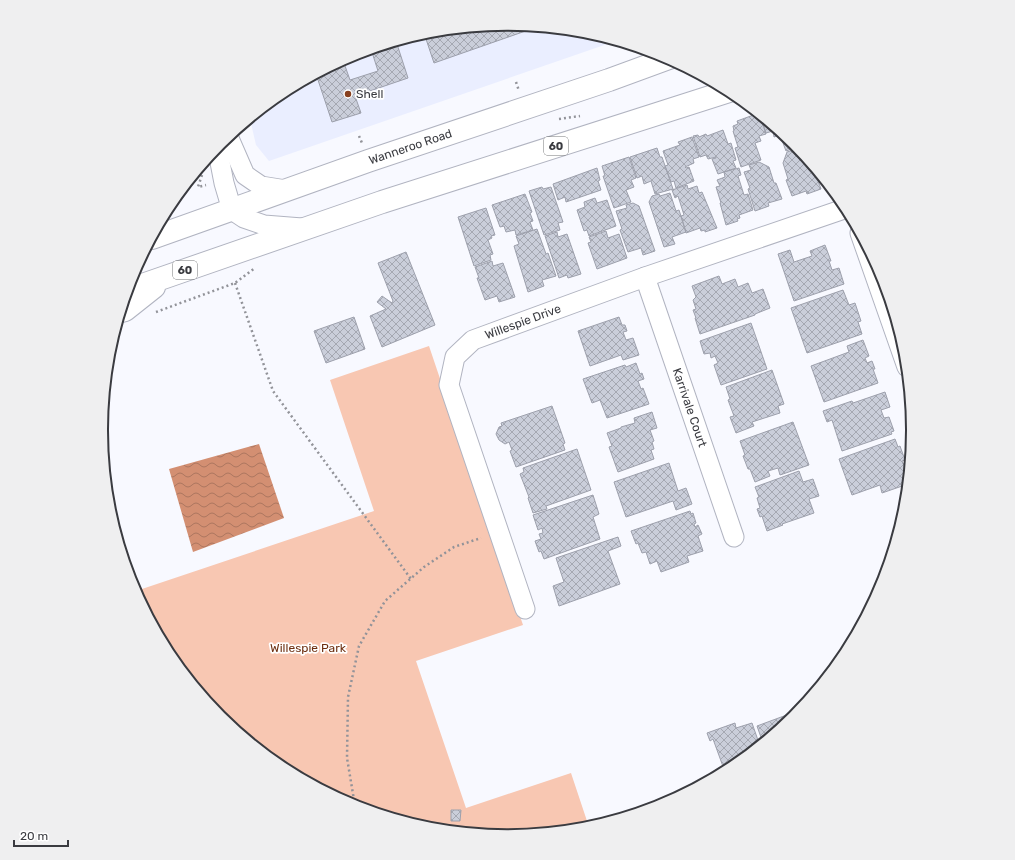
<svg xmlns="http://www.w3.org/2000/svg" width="1015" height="860" viewBox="0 0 1015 860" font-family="Rubik,sans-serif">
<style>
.built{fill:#eaeeff}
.green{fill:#f8c7b2}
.water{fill:url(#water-waves)}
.building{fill:url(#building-cross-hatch);stroke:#9da0ac}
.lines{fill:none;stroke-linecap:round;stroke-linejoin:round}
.minor-casing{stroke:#b1b4c1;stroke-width:21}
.highway-casing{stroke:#b1b4c1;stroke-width:24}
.path{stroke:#929399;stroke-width:2.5;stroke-dasharray:2 3;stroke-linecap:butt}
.minor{stroke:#fff;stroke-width:19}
.highway{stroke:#fff;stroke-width:22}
.poi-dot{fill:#88401e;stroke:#fff;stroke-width:1.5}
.labels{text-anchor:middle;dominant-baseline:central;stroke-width:3.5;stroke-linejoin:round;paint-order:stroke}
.shield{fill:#fff;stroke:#757679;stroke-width:1}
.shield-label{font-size:11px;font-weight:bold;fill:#3a3b40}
.poi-label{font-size:12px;fill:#3a3b40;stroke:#fff;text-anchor:start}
.street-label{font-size:12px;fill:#3a3b40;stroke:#fff}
.park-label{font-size:12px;fill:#6d2f10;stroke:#fff}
.rim{fill:none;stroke:#3a3b40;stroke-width:2}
</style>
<defs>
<pattern id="water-waves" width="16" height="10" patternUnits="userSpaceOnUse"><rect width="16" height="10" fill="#d38f72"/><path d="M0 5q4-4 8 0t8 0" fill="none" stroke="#ac765f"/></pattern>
<pattern id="building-cross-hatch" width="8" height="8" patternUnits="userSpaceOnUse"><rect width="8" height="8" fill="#caceda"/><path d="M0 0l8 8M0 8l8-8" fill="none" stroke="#a5a8b2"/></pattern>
</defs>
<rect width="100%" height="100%" fill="#f8f9ff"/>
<path class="built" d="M 508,24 L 587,32 L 616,41 L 269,161 L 256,145 L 250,119 L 282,92 L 352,55 L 429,32 Z
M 205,162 L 205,165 L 190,188 L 181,191 Z"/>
<path class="green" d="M 429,346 L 523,625 L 416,661 L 466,808 L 571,773 L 589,827 L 507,836 L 428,828 L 352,805 L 282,767 L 220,717 L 170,655 L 136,591 L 374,511 L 330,380 Z"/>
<path class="water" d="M 259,444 L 284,518 L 193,552 L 169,469 Z"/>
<path class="building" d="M 508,24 L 537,27 L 434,63 L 424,33 Z
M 396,41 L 408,78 L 355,96 L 361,113 L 332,122 L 316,74 L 325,70 L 344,63 L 350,80 L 378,71 L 371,49 Z
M 759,113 L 766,134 L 759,136 L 761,141 L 755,143 L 761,160 L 741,167 L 735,148 L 738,147 L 733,131 L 734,131 L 733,126 L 738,124 L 737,121 Z
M 760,114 L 795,143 L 798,147 L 786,151 L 780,135 L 774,137 L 773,131 L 766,133 Z
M 723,130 L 728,144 L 731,143 L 736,160 L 733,161 L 736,168 L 718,174 L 712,159 L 716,158 L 716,157 L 708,159 L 706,155 L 700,157 L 693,136 L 698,135 L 699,137 L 706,134 L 707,136 Z
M 692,137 L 699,157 L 693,159 L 694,163 L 685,167 L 686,168 L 689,167 L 694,181 L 676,188 L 674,181 L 671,182 L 665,166 L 668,165 L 663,151 L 680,145 L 678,142 Z
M 657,148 L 660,157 L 662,157 L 673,189 L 655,194 L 651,181 L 644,184 L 642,176 L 637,178 L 630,157 Z
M 797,149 L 799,154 L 803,153 L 807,159 L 811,168 L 813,167 L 821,189 L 807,194 L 806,191 L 792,196 L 786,180 L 788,179 L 783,163 L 787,152 Z
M 629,157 L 636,178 L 631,180 L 634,187 L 626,190 L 631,202 L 614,208 L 603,176 L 605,176 L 602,166 Z
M 759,162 L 769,167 L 774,183 L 776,183 L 782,199 L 768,203 L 769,206 L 755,211 L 748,189 L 750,188 L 744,172 L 751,170 L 749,165 Z
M 813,166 L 826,181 L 821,183 Z
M 597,168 L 600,180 L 598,181 L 601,190 L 566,202 L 565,197 L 558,200 L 553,184 Z
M 739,168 L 741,175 L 738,176 L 744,195 L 748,194 L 753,210 L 739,215 L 740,218 L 737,219 L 738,221 L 726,225 L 720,203 L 721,203 L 716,187 L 720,186 L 717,180 L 725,177 L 724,172 Z
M 687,185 L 688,189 L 697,186 L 699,193 L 702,192 L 717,228 L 705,232 L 705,230 L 701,231 L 700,228 L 686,233 L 681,216 L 684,215 L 678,196 L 675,198 L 672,190 Z
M 542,187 L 543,189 L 551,187 L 563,222 L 558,223 L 560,230 L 544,235 L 529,191 Z
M 670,193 L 676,211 L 679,210 L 686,232 L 672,237 L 675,244 L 664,247 L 649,202 L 652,196 L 659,194 L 660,196 Z
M 525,194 L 532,212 L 530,213 L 533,221 L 530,222 L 533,230 L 516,235 L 515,230 L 506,232 L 504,226 L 500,227 L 492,205 Z
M 595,198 L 597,203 L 607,200 L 616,226 L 589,236 L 587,230 L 584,231 L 577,210 L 585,207 L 584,202 Z
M 633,203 L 639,206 L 655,251 L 643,255 L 641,248 L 628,252 L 620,230 L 622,229 L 616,211 L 627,208 L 626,205 Z
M 486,208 L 495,235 L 491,236 L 492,238 L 488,240 L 493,254 L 490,255 L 491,260 L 474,266 L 458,217 Z
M 537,229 L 546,254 L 548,253 L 556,276 L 542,280 L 544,286 L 528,292 L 514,246 L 519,244 L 516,236 Z
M 606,231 L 608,238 L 619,234 L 627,258 L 597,269 L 588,243 L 591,242 L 589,237 Z
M 557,232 L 558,237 L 567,234 L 581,274 L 568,278 L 567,275 L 559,278 L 545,236 Z
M 825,245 L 831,261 L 829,261 L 832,270 L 839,268 L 844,284 L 794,301 L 778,254 L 790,250 L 794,262 L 812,256 L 810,251 Z
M 406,252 L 435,325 L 382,347 L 370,316 L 386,309 L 377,302 L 382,296 L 392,303 L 393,301 L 378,263 Z
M 492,261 L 493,266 L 503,263 L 515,297 L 499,302 L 497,296 L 485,300 L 477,278 L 479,278 L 475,267 Z
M 719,276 L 722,284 L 735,279 L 738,287 L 748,283 L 752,293 L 763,289 L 770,308 L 755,314 L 755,315 L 700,334 L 695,318 L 696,318 L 693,310 L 696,309 L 693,300 L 696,297 L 692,286 Z
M 843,290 L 849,305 L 855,303 L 861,321 L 858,322 L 862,334 L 807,353 L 791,308 Z
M 354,317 L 365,349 L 326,363 L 314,331 Z
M 619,317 L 622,325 L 625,325 L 627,331 L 623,332 L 626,340 L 633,338 L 639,355 L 623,360 L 621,355 L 590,366 L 578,331 Z
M 751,323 L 767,369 L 721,385 L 714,365 L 718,363 L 715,356 L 711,358 L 710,353 L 704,354 L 700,341 Z
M 863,340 L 869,356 L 865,358 L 867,363 L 872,361 L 875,369 L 873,369 L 878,383 L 824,402 L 811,366 L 849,352 L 847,346 Z
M 636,363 L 640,374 L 642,373 L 644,379 L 638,381 L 641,389 L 643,388 L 649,404 L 607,418 L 600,400 L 592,403 L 583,379 L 625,365 L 626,367 Z
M 772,370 L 784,404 L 778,406 L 780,413 L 752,422 L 754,426 L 736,433 L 730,417 L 734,416 L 728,400 L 730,399 L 726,387 Z
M 885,392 L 890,407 L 881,410 L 884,418 L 889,417 L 894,431 L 891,432 L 892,434 L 842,451 L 832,420 L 827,422 L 823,411 L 852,401 L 853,403 Z
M 552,406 L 565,443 L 563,444 L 565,450 L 516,467 L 510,451 L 512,450 L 509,442 L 505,444 L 499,440 L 496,434 L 499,427 L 502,426 L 501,423 Z
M 652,412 L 657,428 L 650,430 L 654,441 L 652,442 L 654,449 L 651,450 L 654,459 L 618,472 L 609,447 L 612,446 L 607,433 L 621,428 L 621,427 L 635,423 L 634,418 Z
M 793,422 L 809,465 L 780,475 L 778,468 L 768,471 L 770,476 L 755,482 L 750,469 L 748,469 L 743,456 L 745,455 L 740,441 Z
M 895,439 L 898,447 L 900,446 L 905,460 L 902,461 L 903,464 L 908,462 L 910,467 L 908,484 L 882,493 L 880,485 L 852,495 L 839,459 Z
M 577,449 L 591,490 L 546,506 L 547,509 L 533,513 L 528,498 L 529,497 L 520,474 L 524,472 L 523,468 Z
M 669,463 L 678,491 L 686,488 L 692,504 L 676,510 L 673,501 L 626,517 L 614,482 Z
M 799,471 L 803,482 L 813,479 L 819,496 L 809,499 L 814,513 L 782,524 L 783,525 L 767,531 L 762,516 L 760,517 L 757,509 L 760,508 L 757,498 L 759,497 L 755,487 Z
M 593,495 L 599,514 L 593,517 L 600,539 L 544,559 L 541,551 L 539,552 L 535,541 L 541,539 L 539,534 L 543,533 L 542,528 L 538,530 L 533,515 Z
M 690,511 L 691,514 L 693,513 L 696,523 L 694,524 L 695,527 L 698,525 L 702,534 L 698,536 L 703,551 L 687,556 L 689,562 L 661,572 L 657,561 L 650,564 L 646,552 L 642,553 L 638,543 L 636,544 L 631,531 Z
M 618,537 L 621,546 L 608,551 L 620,584 L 559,606 L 553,586 L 564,582 L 556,558 Z
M 811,697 L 805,705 L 803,700 Z
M 800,710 L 794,717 L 763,743 L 757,726 Z
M 735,723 L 736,728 L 752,723 L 760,746 L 733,768 L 725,772 L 713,739 L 710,741 L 707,733 Z
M 451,810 L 461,810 L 460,821 L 451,821 Z"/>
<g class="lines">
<g class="minor-casing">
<g id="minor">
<path d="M 228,136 L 245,175 L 261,186 L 286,190"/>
<path d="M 217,147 L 224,183 L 232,210 L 244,218 L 264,225 L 302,228"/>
<path d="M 860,233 L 907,367"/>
<path id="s1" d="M 645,277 L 734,537"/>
<path id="s2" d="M 525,609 L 449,385 L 455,357 L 473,340 L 645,277 L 847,208"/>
</g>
</g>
<g class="highway-casing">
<g id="highway">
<path id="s3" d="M 152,238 L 368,161 L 609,80 L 669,58"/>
<path d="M 128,290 L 382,202 L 729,91"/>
<path d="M 121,311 L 125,310 L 154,287"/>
</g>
</g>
<path class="path" d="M 516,82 L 519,91
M 559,119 L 580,116
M 359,136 L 362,143
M 202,175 L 198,187 L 206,185
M 235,283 L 273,391 L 411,579
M 156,312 L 235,283 L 255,268
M 355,806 L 347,758 L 348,697 L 359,646 L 385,601 L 424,567 L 454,547 L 481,538"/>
<use href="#minor" class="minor"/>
<use href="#highway" class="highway"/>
</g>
<circle class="poi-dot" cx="348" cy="94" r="4"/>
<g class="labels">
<g class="shield">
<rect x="544" y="137" width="24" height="18" rx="3"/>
<rect x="173" y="261" width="24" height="18" rx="3"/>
</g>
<g class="shield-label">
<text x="556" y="146">60</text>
<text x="185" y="270">60</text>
</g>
<g class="poi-label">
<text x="356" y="94">Shell</text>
</g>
<g class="street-label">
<text stroke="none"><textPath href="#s3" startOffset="274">Wanneroo Road</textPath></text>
<text stroke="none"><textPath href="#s2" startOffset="343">Willespie Drive</textPath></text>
<text stroke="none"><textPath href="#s1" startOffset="138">Karrivale Court</textPath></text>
</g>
<g class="park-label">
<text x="308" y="648">Willespie Park</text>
</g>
</g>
<path d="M0 0H1015V860H0ZM108 430a399 399 0 1 1 798 0a399 399 0 1 1-798 0Z" fill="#efeff0" fill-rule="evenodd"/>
<path class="rim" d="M108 430a399 399 0 1 1 798 0a399 399 0 1 1-798 0Z"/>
<path d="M14 840v6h54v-6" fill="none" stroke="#3a3b40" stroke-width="2"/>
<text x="20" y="840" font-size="12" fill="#3a3b40" stroke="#ffffff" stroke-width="3" paint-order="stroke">20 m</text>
</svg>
